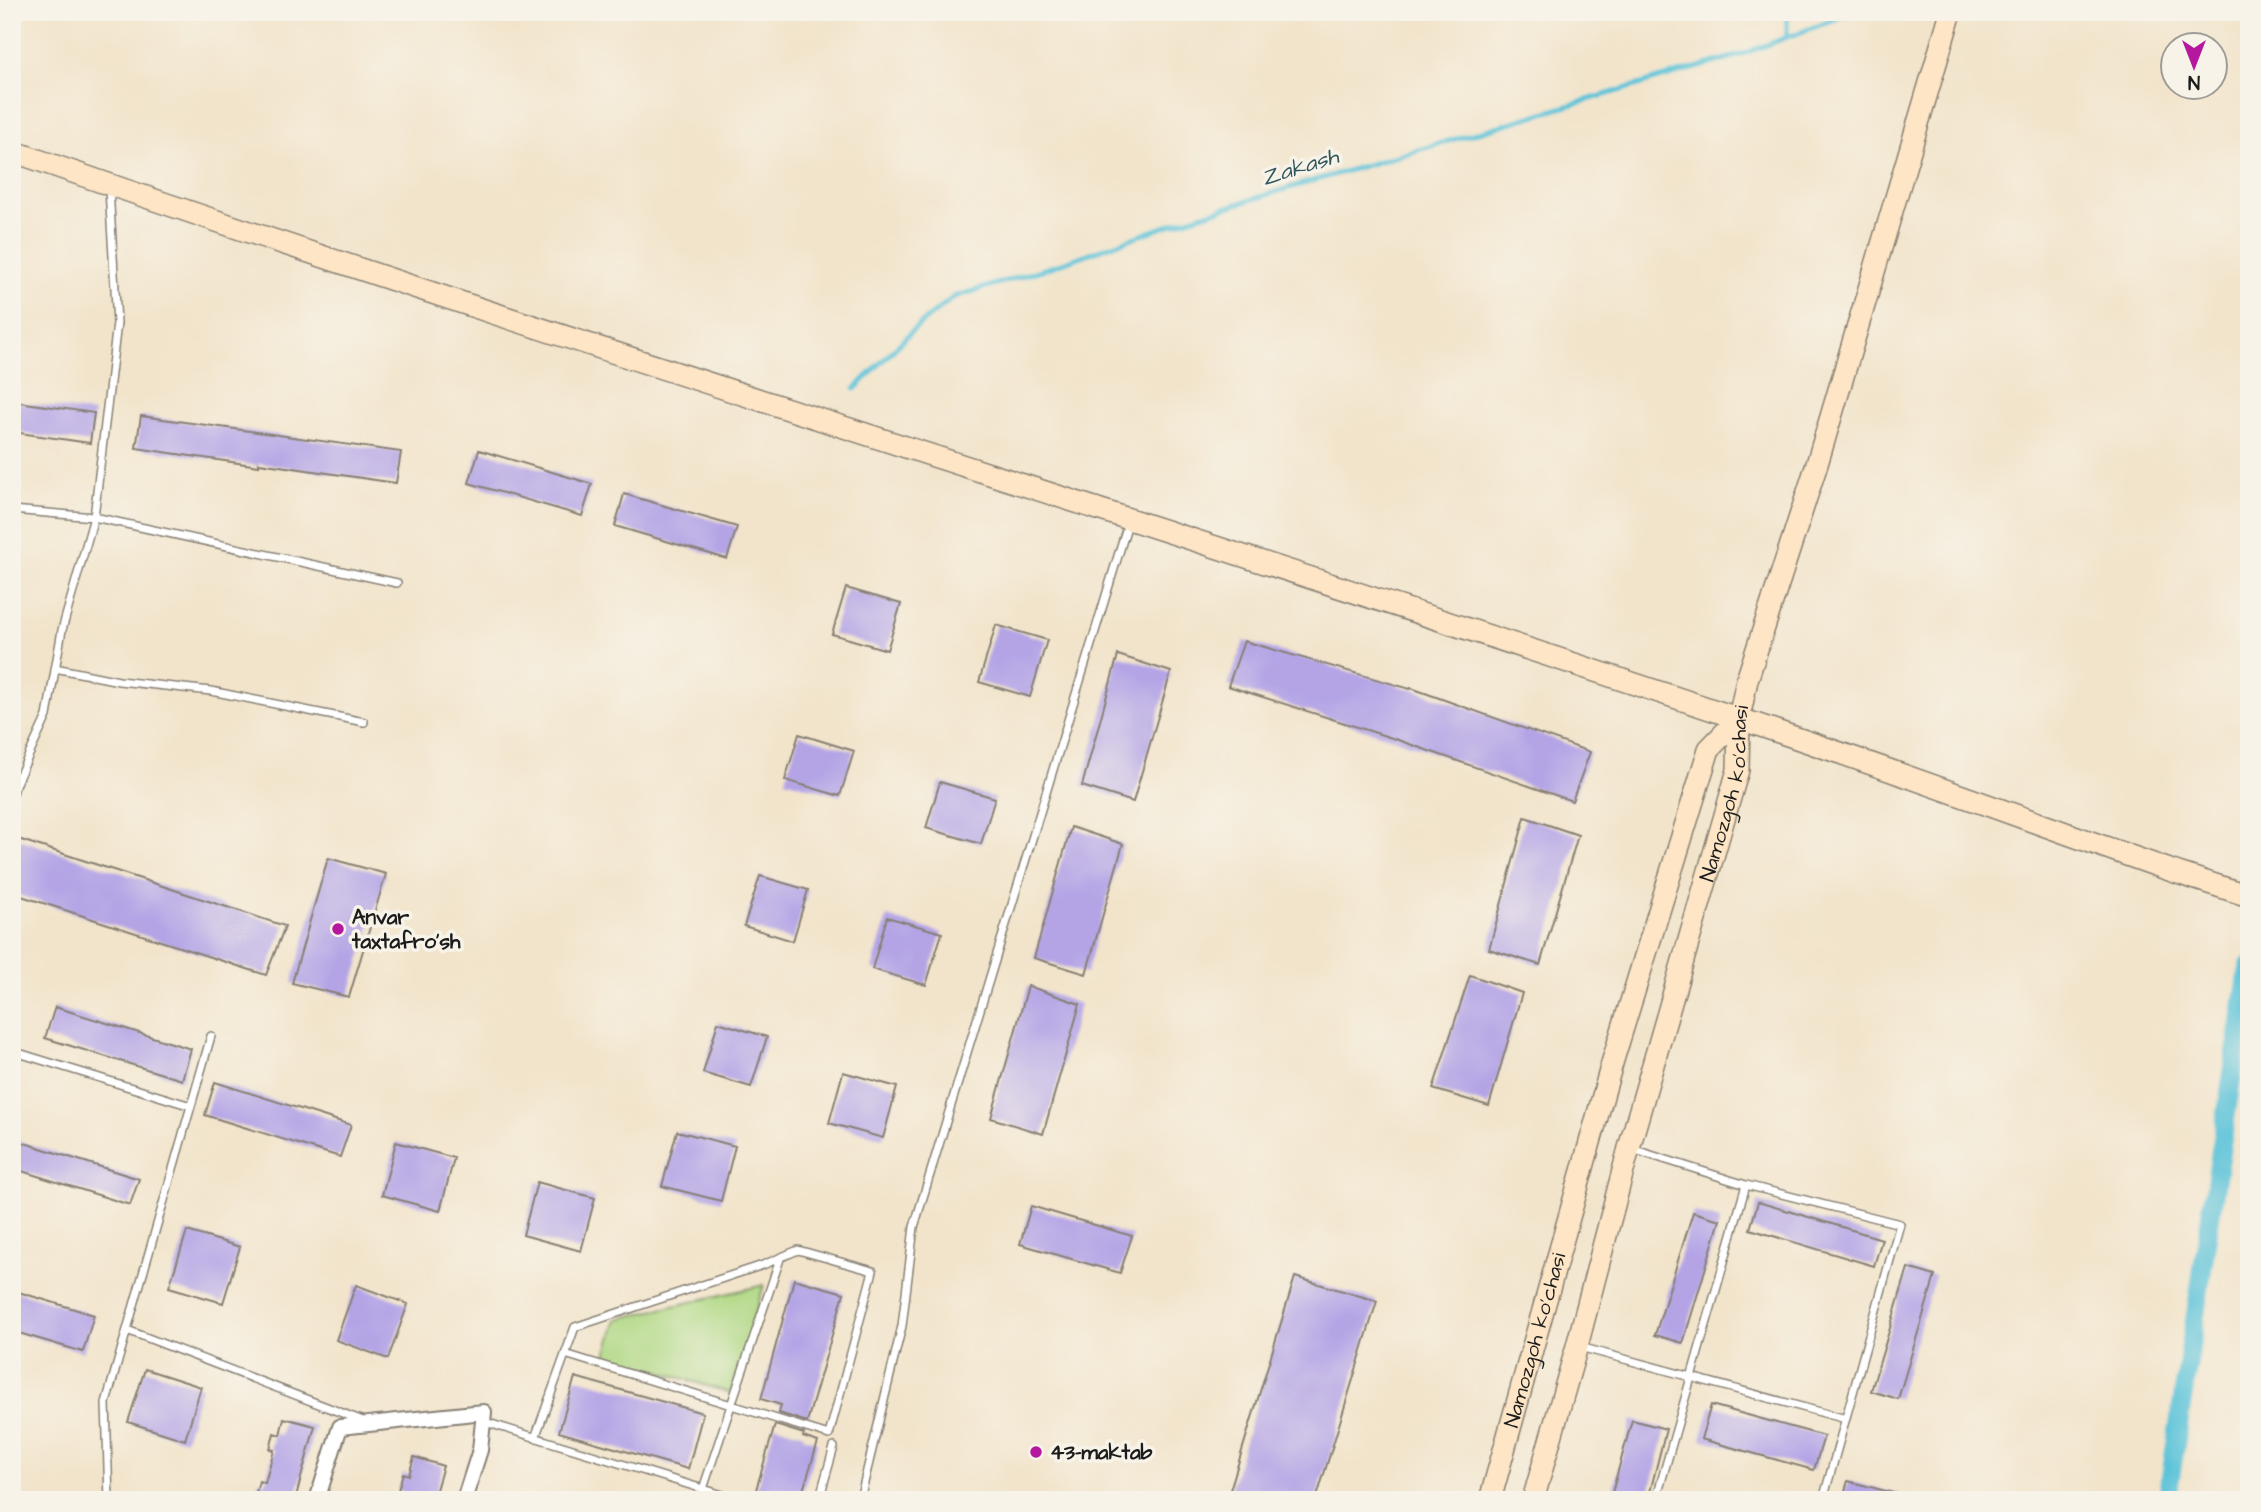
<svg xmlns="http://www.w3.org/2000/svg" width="2261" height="1512" viewBox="0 0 2261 1512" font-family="'Architects Daughter',sans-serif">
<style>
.green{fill:#afd883;stroke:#667a50;stroke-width:2}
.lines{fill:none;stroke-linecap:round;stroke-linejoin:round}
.stream{stroke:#5cc3d9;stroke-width:5}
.canal{stroke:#5cc3d9;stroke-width:19}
.building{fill:#b4a4e6}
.lane-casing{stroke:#878074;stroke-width:10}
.street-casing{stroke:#878074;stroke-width:18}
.secondary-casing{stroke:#878074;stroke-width:24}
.lane{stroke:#fff;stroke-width:7}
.street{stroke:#fff;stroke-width:14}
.secondary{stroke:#fde5c5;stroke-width:21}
.poi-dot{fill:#b5179e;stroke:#f7f3e8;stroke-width:2.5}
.labels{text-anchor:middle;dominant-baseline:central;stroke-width:7;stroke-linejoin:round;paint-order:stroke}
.street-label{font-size:21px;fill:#1c1c1c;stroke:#f7f3e8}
.poi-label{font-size:21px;font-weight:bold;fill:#1c1c1c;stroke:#f7f3e8;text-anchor:start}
.water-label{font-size:23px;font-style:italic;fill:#32565e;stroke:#f7f3e8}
</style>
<rect width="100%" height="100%" fill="#f7f3e8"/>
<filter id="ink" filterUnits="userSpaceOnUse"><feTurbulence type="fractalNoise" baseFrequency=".0143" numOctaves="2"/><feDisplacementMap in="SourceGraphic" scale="14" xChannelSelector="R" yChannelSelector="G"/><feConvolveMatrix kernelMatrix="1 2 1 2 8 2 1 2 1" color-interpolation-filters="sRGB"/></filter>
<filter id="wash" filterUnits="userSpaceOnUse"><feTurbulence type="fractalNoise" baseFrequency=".00686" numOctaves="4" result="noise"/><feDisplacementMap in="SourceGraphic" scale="28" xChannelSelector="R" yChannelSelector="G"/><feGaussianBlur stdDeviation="1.57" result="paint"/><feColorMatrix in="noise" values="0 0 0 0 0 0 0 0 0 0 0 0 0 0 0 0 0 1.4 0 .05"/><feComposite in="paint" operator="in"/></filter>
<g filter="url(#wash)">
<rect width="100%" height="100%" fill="#f2e4cb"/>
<path class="green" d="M 764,1285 L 730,1393 L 606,1355 L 617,1319 Z"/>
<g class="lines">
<path class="stream" d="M 1787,12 L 1787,37
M 855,389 L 914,329 L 954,297 L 1051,267 L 1172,224 L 1289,188 L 1740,55 L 1854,12
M 2248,854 L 2249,849"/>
<path class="canal" d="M 2167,1500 L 2249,966"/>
</g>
<g id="blocks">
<path class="building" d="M 12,401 L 94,413 L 90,443 L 12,432 Z
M 141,416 L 401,452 L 396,483 L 259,463 L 259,466 L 136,448 Z
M 479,450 L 592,484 L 582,516 L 469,483 Z
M 624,494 L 737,527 L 727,559 L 615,526 Z
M 846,588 L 901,604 L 887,650 L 832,634 Z
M 996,625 L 1047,640 L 1030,697 L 979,682 Z
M 1244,641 L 1410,689 L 1411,688 L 1590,752 L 1572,801 L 1395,739 L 1228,686 Z
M 1118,655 L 1171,672 L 1133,802 L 1082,786 Z
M 799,734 L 854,751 L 840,796 L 785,780 Z
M 940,782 L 995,798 L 981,844 L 926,828 Z
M 1525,817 L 1578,835 L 1540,965 L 1489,949 Z
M 1071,827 L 1123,844 L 1086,974 L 1034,958 Z
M 12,837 L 285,926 L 266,975 L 12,893 Z
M 328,858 L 386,874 L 349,997 L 292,983 Z
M 760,876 L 808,890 L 793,941 L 744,926 Z
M 887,917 L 942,933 L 926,985 L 872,969 Z
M 1470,975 L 1522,993 L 1489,1106 L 1433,1089 Z
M 1028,986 L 1080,1004 L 1043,1134 L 991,1118 Z
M 55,1007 L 191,1049 L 182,1080 L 45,1038 Z
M 718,1022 L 767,1037 L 751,1087 L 703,1073 Z
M 843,1072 L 897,1087 L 883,1138 L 829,1123 Z
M 215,1082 L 351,1125 L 340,1157 L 205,1115 Z
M 677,1131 L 735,1146 L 721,1201 L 662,1186 Z
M 12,1139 L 139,1179 L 130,1205 L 12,1168 Z
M 396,1142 L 454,1158 L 440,1211 L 382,1195 Z
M 537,1182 L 595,1198 L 581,1251 L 523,1235 Z
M 1758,1202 L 1882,1239 L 1874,1266 L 1750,1229 Z
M 1031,1206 L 1132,1236 L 1120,1273 L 1020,1244 Z
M 1693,1212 L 1720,1220 L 1683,1343 L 1655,1335 Z
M 187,1231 L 240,1247 L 223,1303 L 169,1287 Z
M 1908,1268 L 1935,1276 L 1898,1399 L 1871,1391 Z
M 1295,1277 L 1377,1301 L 1316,1500 L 1227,1500 Z
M 794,1279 L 844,1293 L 807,1422 L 779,1413 L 781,1405 L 761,1399 Z
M 356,1285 L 408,1304 L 388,1359 L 336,1340 Z
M 12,1290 L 94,1315 L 83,1352 L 12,1331 Z
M 145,1369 L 201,1387 L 185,1440 L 128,1422 Z
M 575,1377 L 703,1413 L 688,1469 L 559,1432 Z
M 1711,1405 L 1824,1436 L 1814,1470 L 1701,1439 Z
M 284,1418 L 315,1426 L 295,1500 L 254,1500 L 259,1481 L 265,1483 L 274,1450 L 270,1449 L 274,1433 L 280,1435 Z
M 1632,1420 L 1666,1429 L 1648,1500 L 1610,1500 Z
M 775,1425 L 804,1434 L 803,1437 L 818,1442 L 800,1500 L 753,1500 Z
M 414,1457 L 443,1466 L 433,1500 L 402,1500 L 404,1493 L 398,1490 L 403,1473 L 409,1475 Z
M 1848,1481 L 1901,1495 L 1901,1500 L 1842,1500 Z"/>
</g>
</g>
<g filter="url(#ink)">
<use href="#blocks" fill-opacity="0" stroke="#878074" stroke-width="2"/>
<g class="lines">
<g class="lane-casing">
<path id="lane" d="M 12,510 L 94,517 L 397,583
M 55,668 L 119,681 L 211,691 L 364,722
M 12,797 L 16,783 L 47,716 L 62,630 L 94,517 L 117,323 L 109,189
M 12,1051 L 191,1106
M 1632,1149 L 1746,1185 L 1656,1500
M 1746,1185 L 1900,1224 L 1823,1500
M 127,1330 L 363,1421
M 1580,1347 L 1846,1419
M 485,1422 L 739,1500
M 535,1438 L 575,1327 L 763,1265 L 798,1250 L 873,1271 L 829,1435 L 565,1354
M 703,1489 L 780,1259
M 109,1500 L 106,1403 L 211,1036
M 819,1500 L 834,1447
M 856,1500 L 862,1491 L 902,1326 L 914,1227 L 1128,523"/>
</g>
<g class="street-casing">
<path id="street" d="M 317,1500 L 340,1427 L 484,1412 L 480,1450 L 464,1500"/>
</g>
<g class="secondary-casing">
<g id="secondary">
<path d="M 12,151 C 583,349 1161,525 1734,717 C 1883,766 2030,821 2178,873 L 2249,896"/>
<path id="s1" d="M 1490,1500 L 1613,1060 L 1709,749 L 1739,718"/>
<path id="s2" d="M 1533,1500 L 1577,1346 L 1629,1148 L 1738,770 L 1739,718 L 1747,680 L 1817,464 L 1951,12"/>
</g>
</g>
<use href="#lane" class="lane"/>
<use href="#street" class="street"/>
<use href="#secondary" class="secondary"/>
</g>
</g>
<g class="poi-dot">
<circle cx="338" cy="929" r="7"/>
<circle cx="1036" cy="1452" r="7"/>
</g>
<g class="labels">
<g class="street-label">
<text stroke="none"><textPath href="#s2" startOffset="733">Namozgoh ko'chasi</textPath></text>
<text stroke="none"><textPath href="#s1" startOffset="166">Namozgoh ko'chasi</textPath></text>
</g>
<g class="poi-label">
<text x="352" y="917">Anvar<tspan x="352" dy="24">taxtafro'sh</tspan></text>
<text x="1050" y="1452">43-maktab</text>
</g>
<g class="water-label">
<text transform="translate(1300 167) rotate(-17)">Zakash</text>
</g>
</g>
<rect width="2261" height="1512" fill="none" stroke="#f7f3e8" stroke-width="42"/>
<g transform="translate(2194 66) rotate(180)"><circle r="33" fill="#f7f3e8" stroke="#9f9d96" stroke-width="2"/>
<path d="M0-5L12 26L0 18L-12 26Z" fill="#b5179e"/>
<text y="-10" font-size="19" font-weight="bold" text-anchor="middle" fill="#1c1c1c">N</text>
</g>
</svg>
